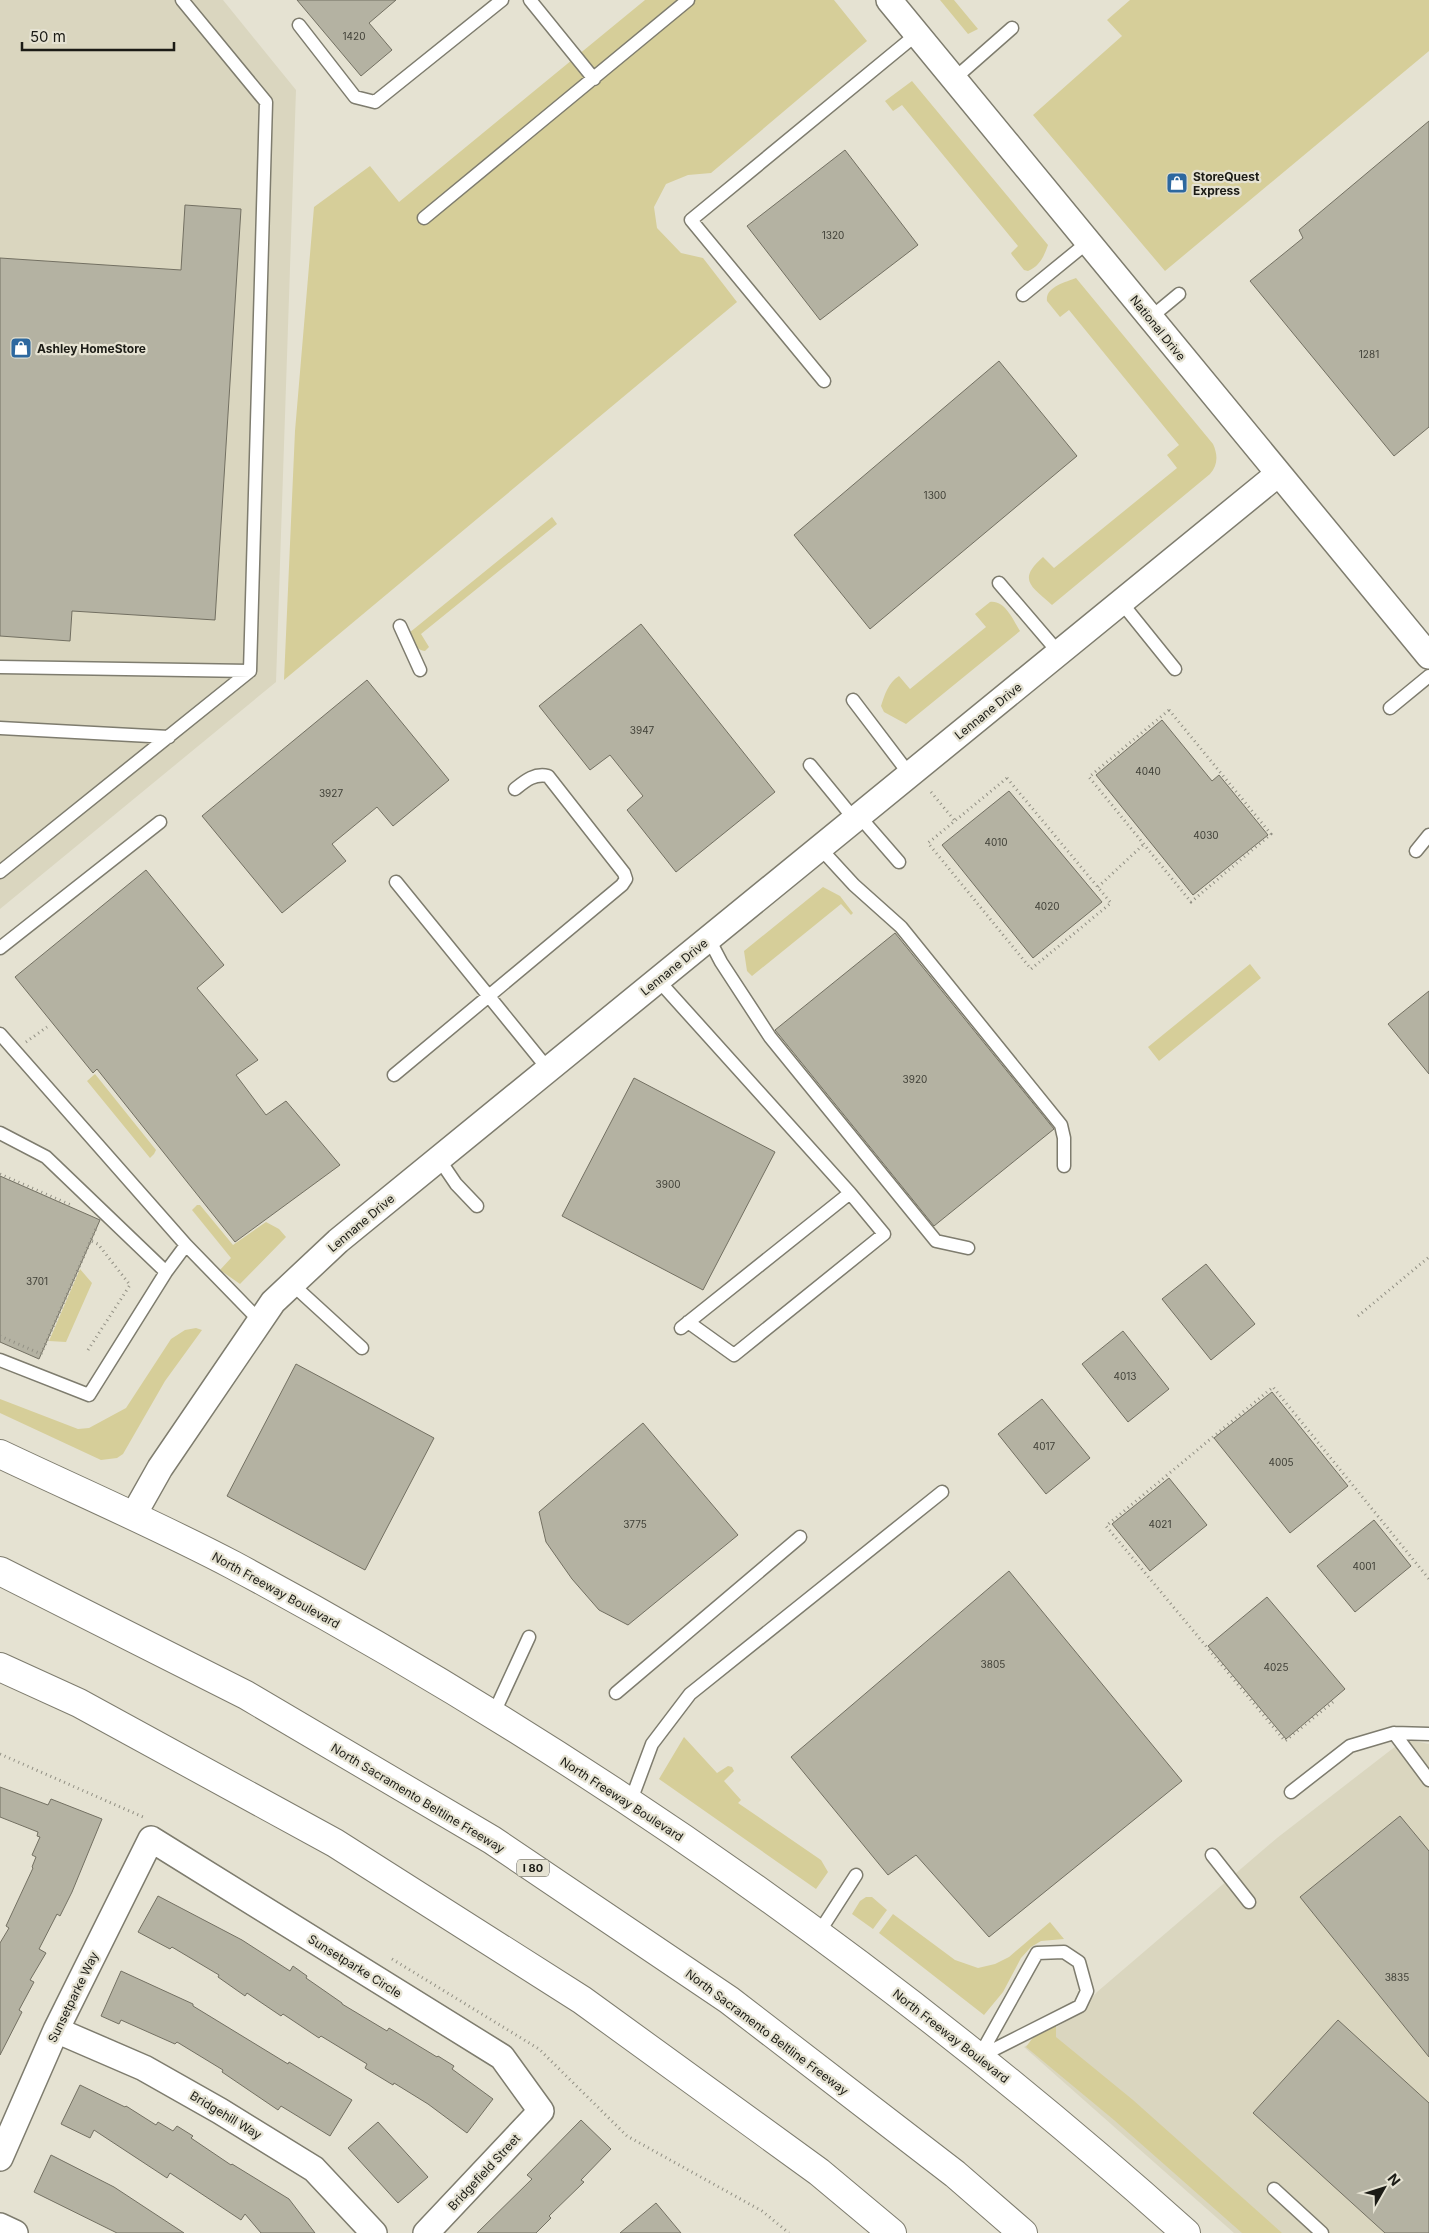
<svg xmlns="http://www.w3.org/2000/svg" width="1429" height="2233" viewBox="0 0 1429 2233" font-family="Inter,sans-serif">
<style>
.built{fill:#dad6bf}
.green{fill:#d6ce99}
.building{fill:#b4b2a2;stroke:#737062}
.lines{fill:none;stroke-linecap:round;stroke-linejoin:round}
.service-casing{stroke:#7e7c6e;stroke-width:15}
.minor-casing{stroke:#7e7c6e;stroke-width:28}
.tertiary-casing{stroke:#7e7c6e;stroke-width:30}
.motorway-casing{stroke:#7e7c6e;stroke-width:30}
.path{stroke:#918f83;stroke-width:3;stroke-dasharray:1 4;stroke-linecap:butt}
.service{stroke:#fff;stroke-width:12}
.minor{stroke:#fff;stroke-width:25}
.tertiary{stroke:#fff;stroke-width:28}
.motorway{stroke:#fff;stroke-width:28}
.labels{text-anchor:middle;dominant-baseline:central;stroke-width:4.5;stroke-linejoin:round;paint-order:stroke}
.number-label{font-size:10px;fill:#414138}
.shield{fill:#e5e2d2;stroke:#58574e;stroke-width:1}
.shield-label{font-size:11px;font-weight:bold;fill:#1b1b15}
.poi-label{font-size:12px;font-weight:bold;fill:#1b1b15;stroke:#e5e2d2;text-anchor:start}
.street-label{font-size:12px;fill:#1b1b15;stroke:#e5e2d2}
</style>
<rect width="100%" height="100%" fill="#e5e2d2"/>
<path class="built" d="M 0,0 L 223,0 L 296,90 L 276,682 L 0,909 Z
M 1405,1739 L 1429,1744 L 1429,2233 L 1234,2233 L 1024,2047 L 1078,2014 L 1097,1992 L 1277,1838 Z"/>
<path class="green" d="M 645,0 L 834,0 L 867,41 L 711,173 L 688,175 L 666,184 L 654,207 L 657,228 L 681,253 L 703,258 L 737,302 L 284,680 L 295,431 L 314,207 L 370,166 L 399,202 Z
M 940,0 L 954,0 L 978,29 L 968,34 Z
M 1130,0 L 1429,0 L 1429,51 L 1165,271 L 1033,115 L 1122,36 L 1107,20 Z
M 912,81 L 1048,245 C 1044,256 1040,266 1028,271 L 1024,270 L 1012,255 L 1011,253 L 1018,246 L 902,105 L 893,111 L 885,101 Z
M 1076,278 L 1213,444 C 1218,455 1218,465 1210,474 L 1052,605 C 1031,586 1017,580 1043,557 L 1054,568 L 1177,468 L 1167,455 L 1179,445 L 1069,310 L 1060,317 L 1047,301 C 1045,287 1066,282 1076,278 Z
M 552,517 L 557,524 L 421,634 L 429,647 L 425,651 C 418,651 410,640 409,633 Z
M 990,602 C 1005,600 1013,620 1020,631 L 906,724 L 884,712 L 881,706 C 885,694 888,683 899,676 L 910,689 L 986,627 L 975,614 Z
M 823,887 L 840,896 L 853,913 L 851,915 L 841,904 L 752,976 L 747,971 L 744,951 Z
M 1250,964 L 1261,978 L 1159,1061 L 1148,1047 Z
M 95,1074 L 156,1150 L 154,1154 L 150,1158 L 87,1081 Z
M 197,1205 L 200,1205 L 233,1245 L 266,1222 L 279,1229 L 286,1237 L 240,1284 L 220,1270 L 231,1258 L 192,1210 Z
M 80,1269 L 92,1283 L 66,1342 L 49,1341 Z
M 196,1328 L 202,1330 L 165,1381 L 123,1454 L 117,1458 L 101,1460 L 0,1413 L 0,1399 L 78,1429 L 89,1428 L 126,1408 L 171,1339 L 185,1330 Z
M 684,1737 L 717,1773 L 728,1766 L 732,1767 L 734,1771 L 724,1781 L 741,1800 L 738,1803 L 821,1860 L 828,1872 L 816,1889 L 659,1779 Z
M 866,1897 L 872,1897 L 887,1910 L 873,1929 L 852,1914 L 860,1901 Z
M 893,1914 L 955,1960 L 978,1968 L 995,1964 L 1009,1957 L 1050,1922 L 1064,1939 L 1041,1941 L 1031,1947 L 1021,1958 L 1003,1992 L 984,2015 L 879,1933 Z
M 1056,2025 L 1056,2037 L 1133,2100 L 1282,2233 L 1242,2233 L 1114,2120 L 1026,2047 C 1033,2037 1042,2026 1056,2025 Z"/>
<path class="building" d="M 297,0 L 396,0 L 369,23 L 392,50 L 361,76 Z
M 1429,121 L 1429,427 L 1394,456 L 1250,281 L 1303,238 L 1299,230 Z
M 845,150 L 918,245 L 820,320 L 747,226 Z
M 185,205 L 241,209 L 215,620 L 72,611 L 70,641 L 0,636 L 0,258 L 181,270 Z
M 999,361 L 1077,456 L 870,629 L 794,535 Z
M 641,624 L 775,792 L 676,872 L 627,810 L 643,796 L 610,755 L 590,770 L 539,706 Z
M 367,680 L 449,780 L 393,826 L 377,807 L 332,844 L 346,861 L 282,913 L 202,816 Z
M 1162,720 L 1212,781 L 1219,775 L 1268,835 L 1193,895 L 1096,775 Z
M 1009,791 L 1102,902 L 1033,958 L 942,845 Z
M 146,870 L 224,965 L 197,988 L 258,1060 L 236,1075 L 266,1115 L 286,1101 L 340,1165 L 235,1242 L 97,1069 L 93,1073 L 15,977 Z
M 895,933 L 1054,1129 L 934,1226 L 775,1030 Z
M 1429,991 L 1429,1074 L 1388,1024 Z
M 634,1078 L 775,1152 L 703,1290 L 562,1216 Z
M 0,1176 L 100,1220 L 39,1359 L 0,1342 Z
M 1206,1264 L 1255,1324 L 1211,1360 L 1162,1299 Z
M 1123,1331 L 1169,1389 L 1128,1422 L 1082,1364 Z
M 296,1364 L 434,1438 L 365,1570 L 227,1496 Z
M 1272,1392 L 1348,1486 L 1290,1533 L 1214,1438 Z
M 1042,1399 L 1090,1458 L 1046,1494 L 998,1434 Z
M 643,1423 L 738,1535 L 628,1625 L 599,1610 L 572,1579 L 546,1542 L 539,1512 Z
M 1169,1478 L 1207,1525 L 1150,1571 L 1112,1524 Z
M 1374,1520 L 1411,1566 L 1355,1612 L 1317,1566 Z
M 1009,1571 L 1182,1781 L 989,1937 L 916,1855 L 888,1875 L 791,1757 Z
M 1267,1597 L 1345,1689 L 1286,1739 L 1208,1646 Z
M 0,1787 L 48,1805 L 51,1799 L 102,1819 L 72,1892 L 60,1916 L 57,1914 L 39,1949 L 46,1953 L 30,1980 L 34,1982 L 19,2010 L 22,2012 L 0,2055 L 0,1943 L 9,1928 L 6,1926 L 33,1868 L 32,1867 L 36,1857 L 32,1855 L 40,1837 L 37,1836 L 38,1832 L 0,1817 Z
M 1400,1816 L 1429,1851 L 1429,2057 L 1300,1897 Z
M 158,1896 L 242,1940 L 290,1971 L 293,1966 L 307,1976 L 306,1978 L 342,2003 L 342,2004 L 387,2031 L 389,2028 L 437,2057 L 438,2056 L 454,2066 L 452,2069 L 493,2099 L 467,2133 L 428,2104 L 394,2083 L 393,2085 L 365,2068 L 367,2064 L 321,2036 L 319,2038 L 283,2014 L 281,2016 L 247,1993 L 245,1996 L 218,1977 L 219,1975 L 172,1947 L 170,1949 L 138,1932 Z
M 121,1971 L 193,2004 L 193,2006 L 288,2064 L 289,2062 L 352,2100 L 330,2136 L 281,2106 L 278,2110 L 222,2072 L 223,2070 L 177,2042 L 175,2044 L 121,2020 L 119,2024 L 101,2016 Z
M 1338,2020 L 1429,2103 L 1429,2233 L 1385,2233 L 1253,2113 Z
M 80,2085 L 125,2107 L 126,2106 L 156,2125 L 158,2122 L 173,2131 L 177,2126 L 193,2136 L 191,2138 L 231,2165 L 232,2164 L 289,2199 L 315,2233 L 261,2233 L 245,2214 L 241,2220 L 170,2173 L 167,2178 L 94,2130 L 90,2138 L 61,2124 Z
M 581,2120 L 611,2149 L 581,2180 L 584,2182 L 549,2216 L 551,2218 L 536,2233 L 477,2233 L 532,2179 L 527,2175 Z
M 378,2122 L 428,2177 L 398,2203 L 348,2148 Z
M 51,2155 L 114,2187 L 184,2233 L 117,2233 L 34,2192 Z
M 656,2203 L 681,2233 L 620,2233 Z"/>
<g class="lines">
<g class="service-casing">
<path id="service" d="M 530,0 L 594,79
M 299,25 L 355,97 L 375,102 L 502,0
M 954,79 L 1012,28
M 424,218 L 688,0
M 1023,295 L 1088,242
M 1150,318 L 1179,294
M 824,381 L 691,220 L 917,34
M 999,583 L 1059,653
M 1121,602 L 1175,669
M 400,626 L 420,670
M 0,667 L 250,671
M 853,700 L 910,775
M 1390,708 L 1429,676
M 0,728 L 169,737
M 810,765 L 855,820
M 859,816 L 899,862
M 820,848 L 854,885 L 901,927 L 1061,1125 L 1064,1138 L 1064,1166
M 1416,851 L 1429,835
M 0,872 L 250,671 L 266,102 L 182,0
M 396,882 L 548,1069
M 709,939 L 721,962 L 770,1037 L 936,1241 L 968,1248
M 0,948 L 160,822
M 658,980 L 850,1193 L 681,1328
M 0,1034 L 186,1245 L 166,1272
M 394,1075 L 622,885 L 626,879 L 624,873 L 548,776 C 534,773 525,781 515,789
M 0,1133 L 46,1157 L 166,1272 L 89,1395 L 0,1360
M 439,1159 L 456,1184 L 477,1206
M 186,1245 L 260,1321
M 292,1284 L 362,1348
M 688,1322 L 734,1355 L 884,1234 L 850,1193
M 616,1693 L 800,1537
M 493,1715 L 529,1637
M 1394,1733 L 1429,1780
M 1291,1792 L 1350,1746 L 1394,1733 L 1429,1734
M 630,1803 L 652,1744 L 690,1694 L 942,1492
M 1212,1855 L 1249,1902
M 818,1934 L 856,1875
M 1064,1952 L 1079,1962 L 1087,1991 L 1080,2006 L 979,2057 L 1037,1953 Z
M 1274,2189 L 1322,2233"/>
</g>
<g class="minor-casing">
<path id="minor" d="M 889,0 L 1429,656
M 133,1516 L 160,1468 L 273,1302 L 338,1241 L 1278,474
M 56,2030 L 144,2068 L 220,2111 L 314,2169 L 374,2233
M 0,2158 L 56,2030 L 151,1839 L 502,2057 L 541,2111 L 426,2233
M 0,2226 L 15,2233"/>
</g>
<g class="tertiary-casing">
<path id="tertiary" d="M 0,1454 C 78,1491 157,1525 233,1565 C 575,1748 897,1974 1186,2233"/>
</g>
<g class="motorway-casing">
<path id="motorway" d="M 0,1571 L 246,1695 L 492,1840 L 729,2000 L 955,2174 L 1023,2233
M 0,1667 L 79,1703 L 335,1843 L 582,2000 L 819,2172 L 892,2233"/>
</g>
<path class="path" d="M 1169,710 L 1271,834 L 1191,902 L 1089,777 Z
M 1007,778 L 1111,903 L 1031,969 L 928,843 Z
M 931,792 L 955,821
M 1098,887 L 1144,844
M 26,1042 L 47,1027
M 0,1174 L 71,1205
M 1358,1316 L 1429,1257
M 0,1336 L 41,1354 L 97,1226
M 88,1350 L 130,1285 L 98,1244 L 91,1241
M 1333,1702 L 1285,1741 L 1106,1526 L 1273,1387 L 1429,1579
M 0,1754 L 143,1817
M 392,1959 L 539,2049 L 627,2136 L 762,2211 L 789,2233"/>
<use href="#service" class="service"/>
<use href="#minor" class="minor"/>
<use href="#tertiary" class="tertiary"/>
<use href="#motorway" class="motorway"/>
</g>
<defs>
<g id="shop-square" transform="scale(1.125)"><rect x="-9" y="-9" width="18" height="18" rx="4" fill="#2d689f" stroke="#e5e2d2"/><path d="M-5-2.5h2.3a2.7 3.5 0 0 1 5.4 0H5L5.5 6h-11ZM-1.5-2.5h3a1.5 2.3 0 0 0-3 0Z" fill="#fff"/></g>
</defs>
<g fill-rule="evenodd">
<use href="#shop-square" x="1177" y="183"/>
<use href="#shop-square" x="21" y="348"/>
</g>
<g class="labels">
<g class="number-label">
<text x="354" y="36">1420</text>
<text x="833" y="235">1320</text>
<text x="1369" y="354">1281</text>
<text x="935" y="495">1300</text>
<text x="642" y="730">3947</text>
<text x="1148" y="771">4040</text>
<text x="331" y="793">3927</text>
<text x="1206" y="835">4030</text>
<text x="996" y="842">4010</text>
<text x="1047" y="906">4020</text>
<text x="915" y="1079">3920</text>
<text x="668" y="1184">3900</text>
<text x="37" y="1281">3701</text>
<text x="1125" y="1376">4013</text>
<text x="1044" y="1446">4017</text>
<text x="1281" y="1462">4005</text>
<text x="635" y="1524">3775</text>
<text x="1160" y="1524">4021</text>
<text x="1364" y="1566">4001</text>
<text x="993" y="1664">3805</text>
<text x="1276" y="1667">4025</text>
<text x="1397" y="1977">3835</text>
</g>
<rect class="shield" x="517" y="1859.5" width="32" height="17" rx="4"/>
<g class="shield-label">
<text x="533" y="1868">I 80</text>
</g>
<g class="poi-label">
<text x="1193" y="176">StoreQuest<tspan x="1193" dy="14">Express</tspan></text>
<text x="37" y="348">Ashley HomeStore</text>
</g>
<g class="street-label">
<text transform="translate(1158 328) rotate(51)">National Drive</text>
<text transform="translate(988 711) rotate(-39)">Lennane Drive</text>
<text transform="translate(674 967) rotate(-39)">Lennane Drive</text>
<text transform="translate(361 1223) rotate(-40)">Lennane Drive</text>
<text transform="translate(276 1590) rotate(29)">North Freeway Boulevard</text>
<text transform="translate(418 1798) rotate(31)">North Sacramento Beltline Freeway</text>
<text transform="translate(622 1799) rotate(33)">North Freeway Boulevard</text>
<text transform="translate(355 1966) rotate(32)">Sunsetparke Circle</text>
<text transform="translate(73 1997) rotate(-64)">Sunsetparke Way</text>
<text transform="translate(767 2032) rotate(37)">North Sacramento Beltline Freeway</text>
<text transform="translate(951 2036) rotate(38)">North Freeway Boulevard</text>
<text transform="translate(226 2115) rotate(31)">Bridgehill Way</text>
<text transform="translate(484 2172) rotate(-47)">Bridgefield Street</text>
</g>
</g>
<g transform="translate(1384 2188) rotate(51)" stroke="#e5e2d2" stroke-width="4" paint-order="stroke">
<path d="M0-4L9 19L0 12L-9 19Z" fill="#1b1b15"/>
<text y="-8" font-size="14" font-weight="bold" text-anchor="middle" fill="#1b1b15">N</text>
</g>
<path d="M22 42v8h152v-8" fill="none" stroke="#1b1b15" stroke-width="2.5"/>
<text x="30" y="42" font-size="15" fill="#1b1b15" stroke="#e5e2d2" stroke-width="4" paint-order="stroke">50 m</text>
</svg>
